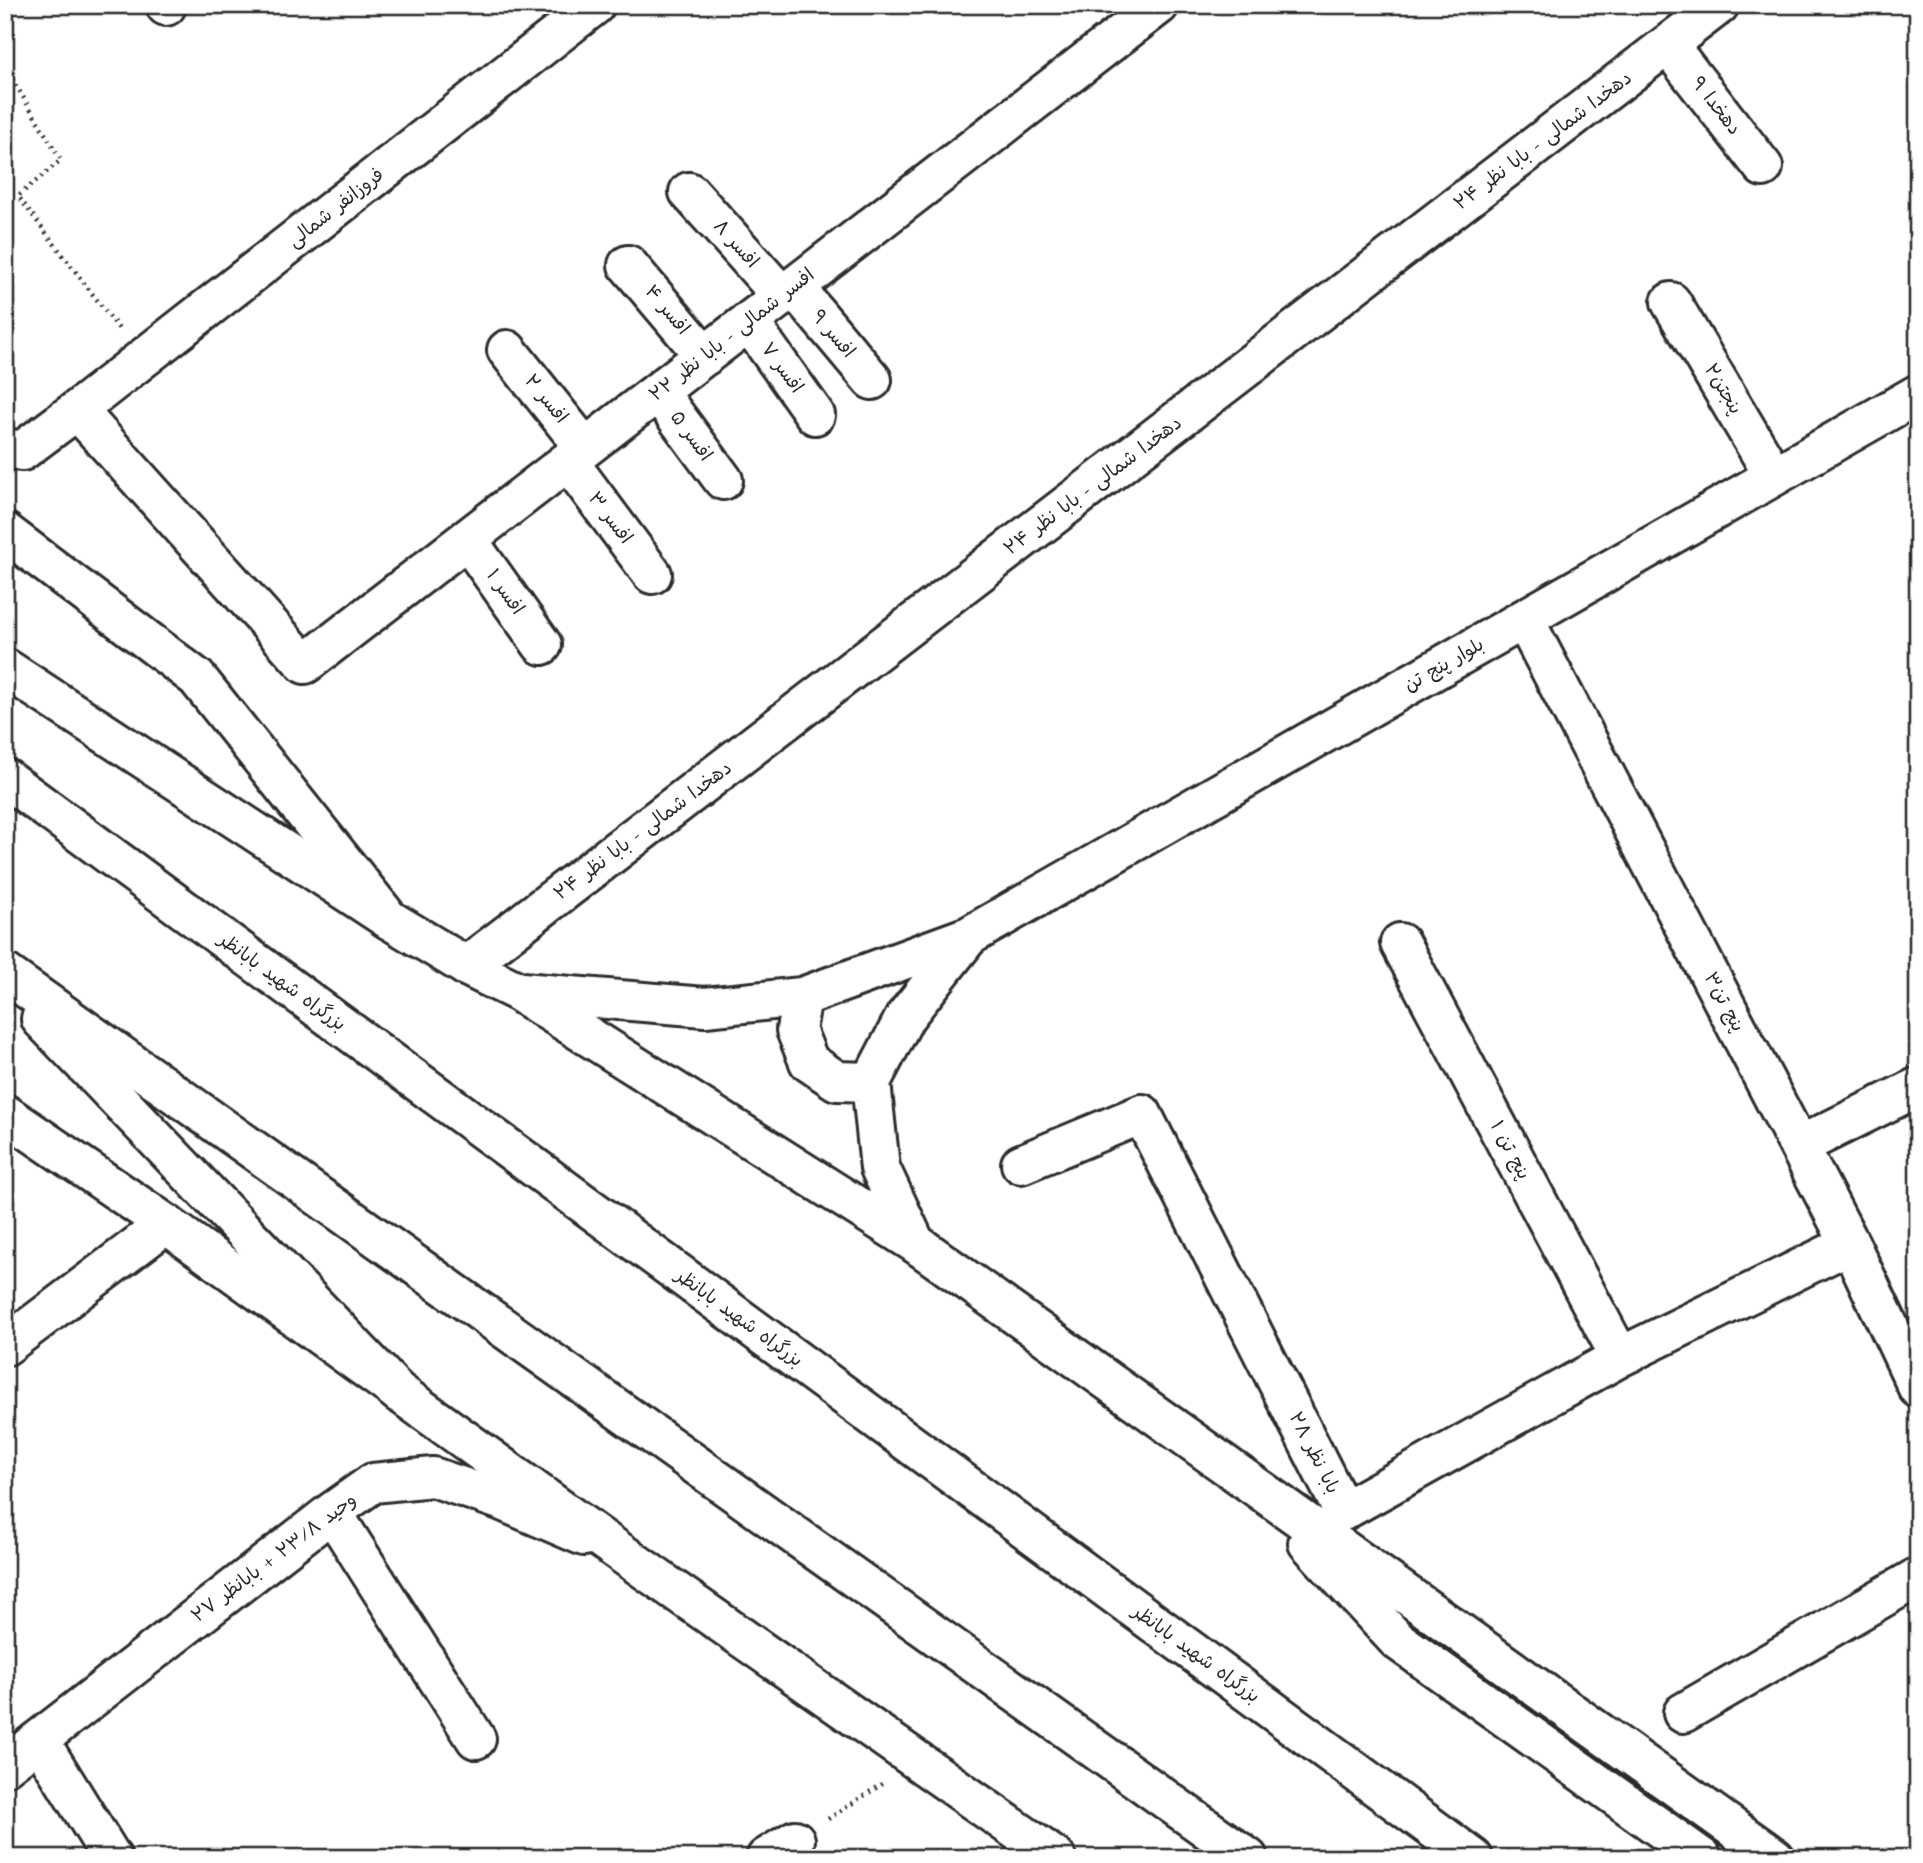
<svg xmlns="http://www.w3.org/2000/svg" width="1923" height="1863" viewBox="0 0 1923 1863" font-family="'Architects Daughter','Playpen Sans Arabic',sans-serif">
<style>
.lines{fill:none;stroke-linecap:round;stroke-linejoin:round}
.minor-casing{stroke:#2b2b2b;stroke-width:44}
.secondary-casing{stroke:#2b2b2b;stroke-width:44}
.trunk-casing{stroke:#2b2b2b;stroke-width:44}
.path{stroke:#2b2b2b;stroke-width:4.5;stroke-dasharray:2 5;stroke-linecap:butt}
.minor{stroke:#fff;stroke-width:38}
.secondary{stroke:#fff;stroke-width:38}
.trunk{stroke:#fff;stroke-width:38}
.labels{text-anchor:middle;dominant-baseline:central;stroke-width:5;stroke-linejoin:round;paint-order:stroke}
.street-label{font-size:19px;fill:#2b2b2b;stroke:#fff}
</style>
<rect width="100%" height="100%" fill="#fff"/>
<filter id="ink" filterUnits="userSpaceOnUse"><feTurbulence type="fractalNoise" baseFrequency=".0143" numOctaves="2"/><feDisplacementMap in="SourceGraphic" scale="14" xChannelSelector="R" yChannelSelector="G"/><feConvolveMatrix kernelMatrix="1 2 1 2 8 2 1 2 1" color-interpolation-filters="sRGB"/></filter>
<g filter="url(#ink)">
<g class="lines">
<g class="minor-casing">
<path id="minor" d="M 166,5 L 166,6
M 1668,45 L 1763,167
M 689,192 L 782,296
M 628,265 L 705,356
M 794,287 L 872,380
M 1671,302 L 1774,476
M 749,322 L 815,415
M 507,350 L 585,448
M 658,392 L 723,480
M 77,410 L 305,664 L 1159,5
M 5,448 L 22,451 L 77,410 L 595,5
M 568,461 L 652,574
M 5,532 L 197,678 L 384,913
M 467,539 L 542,645
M 1524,619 L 1850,1244 L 1918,1388
M 1400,943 L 1620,1357
M 466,966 L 1719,5
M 1799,1146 L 1918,1087
M 1021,1164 L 1142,1114 L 1343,1511 L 1620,1357 L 1850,1244
M 5,1346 L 166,1224
M 332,1512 L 476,1739
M 1683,1713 L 1918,1577
M 39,1740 L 112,1858
M 5,1766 L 332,1512 L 373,1483 L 433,1477 L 500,1500 L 584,1536
M 766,1858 L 795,1840"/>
</g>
<g class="secondary-casing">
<path id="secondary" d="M 390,920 L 466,966 L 517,991 L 915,1243 L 1775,1858
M 522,992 L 705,1007 L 802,997 L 969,936 L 1918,394
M 802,997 L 796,1030 L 809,1062 L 837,1081 L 871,1082
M 5,1114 L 166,1224 L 617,1550 L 1056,1858
M 915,1243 L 880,1168 L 871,1082 L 905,1017 L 969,936
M 1308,1543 L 1397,1640 L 1702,1858"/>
</g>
<g class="trunk-casing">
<path id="trunk" d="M 5,668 L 390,920
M 5,778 L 1473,1858
M 5,973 L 1248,1858
M 41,1019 L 399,1393"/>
</g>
<path class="path" d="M 5,67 L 61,160 L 18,196 L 119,329
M 828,1819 L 882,1784"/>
<use href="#minor" class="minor"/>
<use href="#secondary" class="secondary"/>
<use href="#trunk" class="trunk"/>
</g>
</g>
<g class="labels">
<g class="street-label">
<text transform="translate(1716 106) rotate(52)">دهخدا ۹</text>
<text transform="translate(1543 141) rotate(-37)">دهخدا شمالی - بابا نظر ۲۴</text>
<text transform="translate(336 208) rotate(-38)">فروزانفر شمالی</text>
<text transform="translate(736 244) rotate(48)">افسر ۸</text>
<text transform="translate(667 310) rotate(50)">افسر ۴</text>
<text transform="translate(833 334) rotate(50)">افسر ۹</text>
<text transform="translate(732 335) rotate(-38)">افسر شمالی - بابا نظر ۲۲</text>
<text transform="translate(782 368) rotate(54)">افسر ۷</text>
<text transform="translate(1723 389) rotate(59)">پنجتن۲</text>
<text transform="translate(546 399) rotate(51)">افسر ۲</text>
<text transform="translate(691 436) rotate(54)">افسر ۵</text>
<text transform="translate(1093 486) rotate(-37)">دهخدا شمالی - بابا نظر ۲۴</text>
<text transform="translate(610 518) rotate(53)">افسر ۳</text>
<text transform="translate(505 592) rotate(55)">افسر ۱</text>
<text transform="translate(1444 665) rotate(-30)">بلوار پنج تن</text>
<text transform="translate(643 831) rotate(-37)">دهخدا شمالی - بابا نظر ۲۴</text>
<text transform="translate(282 982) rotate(36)">بزرگراه شهید بابانظر</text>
<text transform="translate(1724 1002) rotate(62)">پنج تن۳</text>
<text transform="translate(1510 1150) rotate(62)">پنج تن ۱</text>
<text transform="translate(739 1318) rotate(36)">بزرگراه شهید بابانظر</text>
<text transform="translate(1314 1453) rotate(63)">بابا نظر ۲۸</text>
<text transform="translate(274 1558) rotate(-37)">وحید ۲۳/۸ + بابانظر ۲۷</text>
<text transform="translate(1196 1654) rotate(36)">بزرگراه شهید بابانظر</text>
</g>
</g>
<rect width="1923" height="1863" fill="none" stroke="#fff" stroke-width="28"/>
<rect x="14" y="14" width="1895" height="1835" fill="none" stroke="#2b2b2b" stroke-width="2.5" filter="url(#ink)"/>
</svg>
